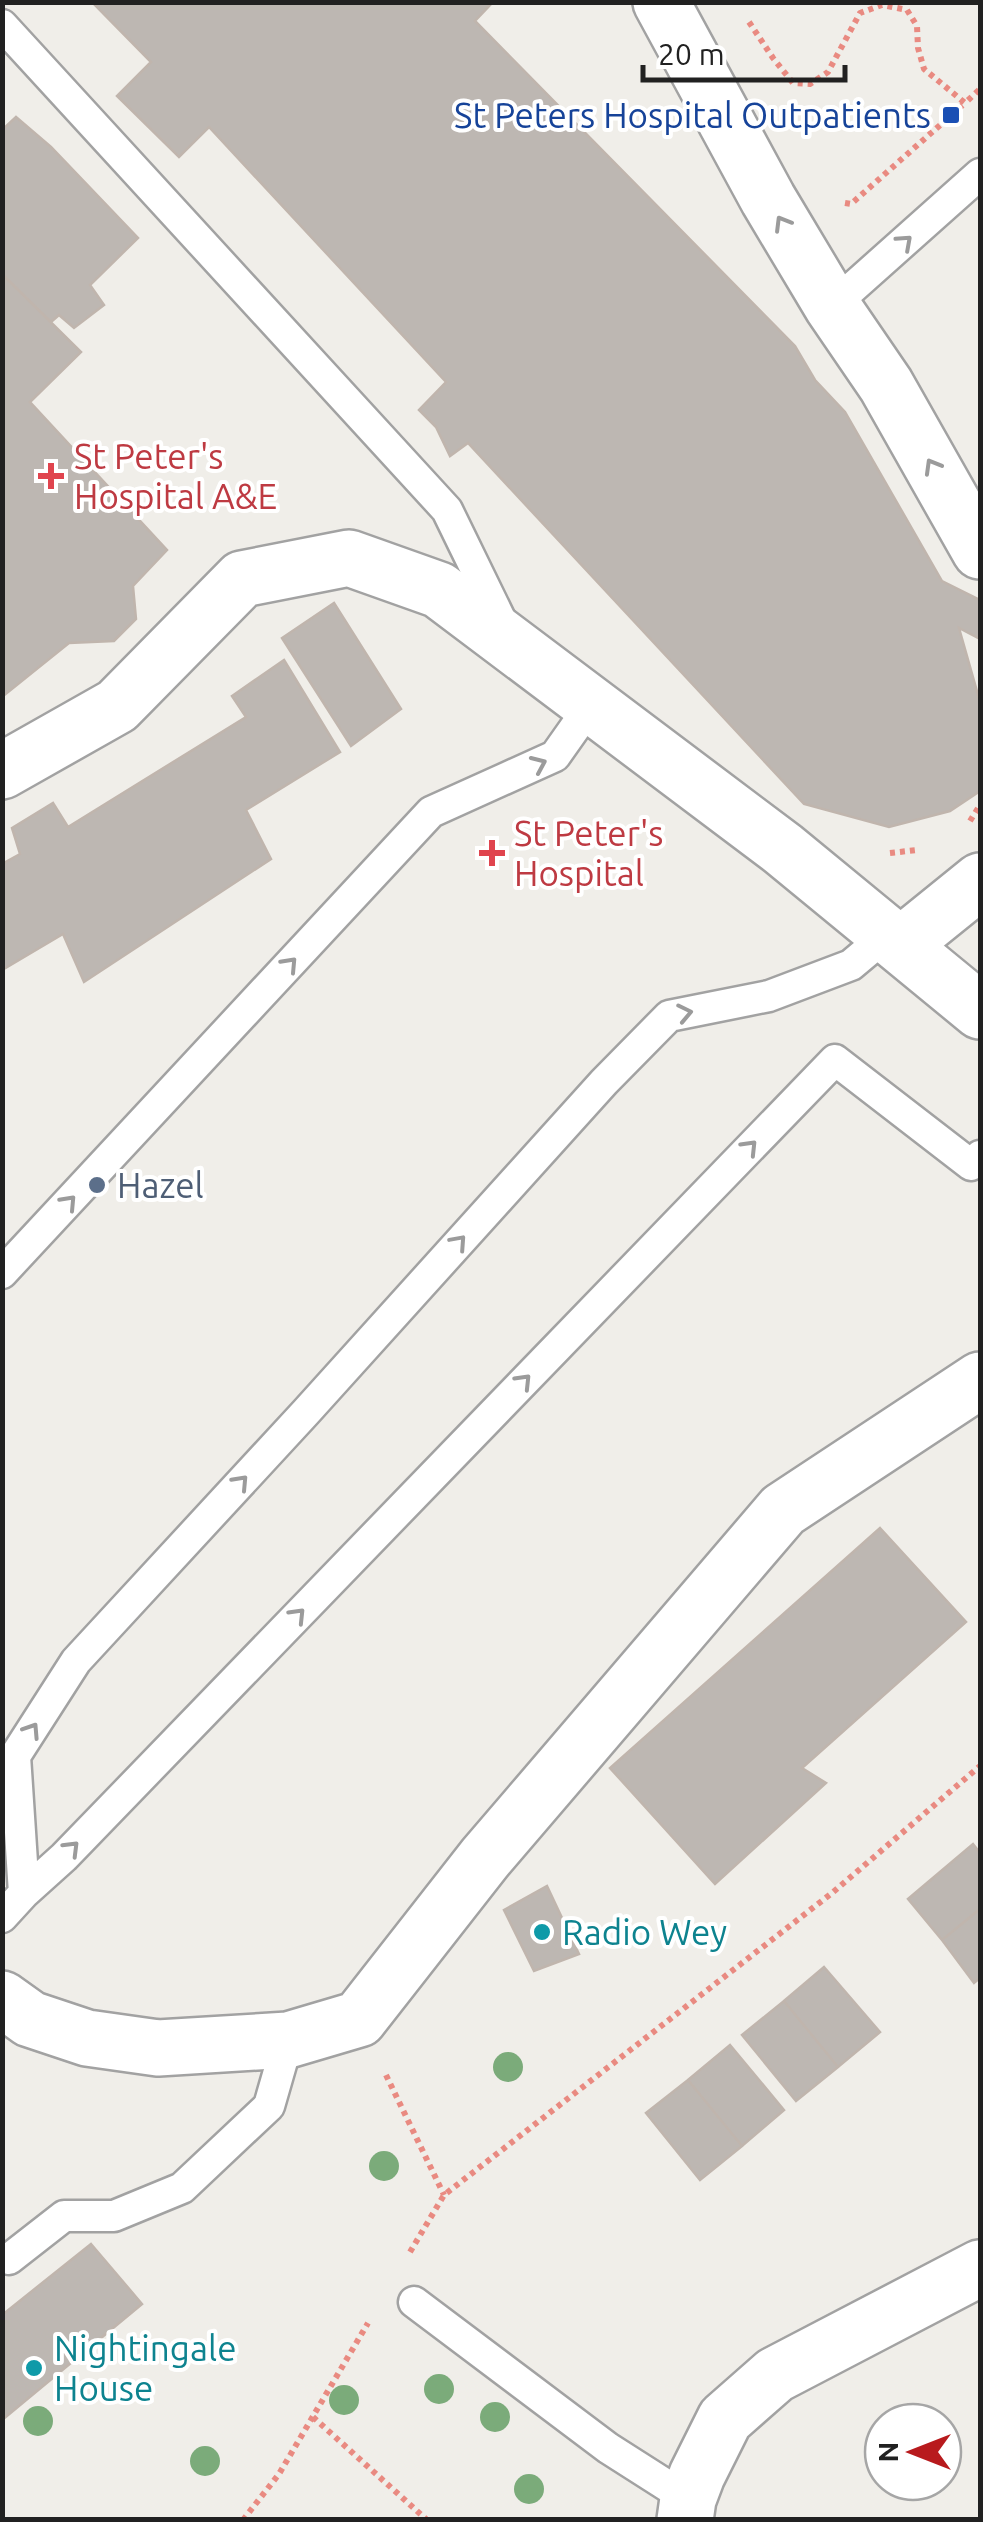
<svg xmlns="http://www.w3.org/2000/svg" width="983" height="2522" viewBox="0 0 983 2522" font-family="Ubuntu,sans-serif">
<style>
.building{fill:#bdb7b2;stroke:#c0b5ad;stroke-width:2.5}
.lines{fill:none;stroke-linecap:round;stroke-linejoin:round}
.lane-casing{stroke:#a2a2a2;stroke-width:35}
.street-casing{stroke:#a2a2a2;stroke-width:60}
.path{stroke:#e98a81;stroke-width:6;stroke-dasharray:5 5;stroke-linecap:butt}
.lane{stroke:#fff;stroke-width:30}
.street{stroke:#fff;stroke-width:55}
.tree{fill:#7bab7a}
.oneway{stroke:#9b9b9b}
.transit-dot{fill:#1a4fb4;stroke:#fff;stroke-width:4}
.health-dot{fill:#e0444e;stroke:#fff;stroke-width:4}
.service-dot{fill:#5c6f8a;stroke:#fff;stroke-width:4}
.culture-dot{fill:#0f9aa8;stroke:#fff;stroke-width:4}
.labels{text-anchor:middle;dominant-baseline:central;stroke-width:8;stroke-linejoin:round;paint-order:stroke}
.transit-label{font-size:35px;fill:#164399;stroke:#fff;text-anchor:end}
.health-label{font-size:35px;fill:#be3a42;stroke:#fff;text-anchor:start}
.service-label{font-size:35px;fill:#4e5e75;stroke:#fff;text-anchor:start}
.culture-label{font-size:35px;fill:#0d838f;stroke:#fff;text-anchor:start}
</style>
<rect width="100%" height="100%" fill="#f0eee9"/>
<path class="building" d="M 92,2 L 493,2 L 475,21 L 795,346 L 815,380 L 845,412 L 942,581 L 980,600 L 980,639 L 959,628 L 980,702 L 980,791 L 950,811 L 889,827 L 804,804 L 468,443 L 450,456 L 436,427 L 419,410 L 446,382 L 209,127 L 179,157 L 117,96 L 151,62 Z
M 16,117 L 51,147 L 138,238 L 90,285 L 104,305 L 74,328 L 59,315 L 51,322 L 2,274 L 2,130 Z
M 2,274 L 81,352 L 30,402 L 167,550 L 133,586 L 136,619 L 114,641 L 69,643 L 2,697 Z
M 334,603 L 401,709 L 351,746 L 282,638 Z
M 284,660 L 340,752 L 246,810 L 271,859 L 84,982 L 63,934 L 2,970 L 2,864 L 20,854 L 12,828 L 53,803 L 68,827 L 246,717 L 232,696 Z
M 880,1528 L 966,1622 L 802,1768 L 826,1783 L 715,1884 L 610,1768 Z
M 973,1844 L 980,1853 L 980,1909 L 942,1940 L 908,1899 Z
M 547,1886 L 579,1954 L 534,1971 L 504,1910 Z
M 980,1909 L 980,1978 L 974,1983 L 942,1940 Z
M 824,1967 L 880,2032 L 838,2067 L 784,2001 Z
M 784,2001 L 838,2067 L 796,2101 L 742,2035 Z
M 730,2045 L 784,2110 L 742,2146 L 688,2080 Z
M 688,2080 L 742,2146 L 700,2180 L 646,2113 Z
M 91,2244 L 142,2304 L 2,2420 L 2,2315 Z"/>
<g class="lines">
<g class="lane-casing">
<path id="lane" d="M 2,25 L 447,510 L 503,625
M 832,306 L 980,174
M 2,1273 L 431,812 L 555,756 L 591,705
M 24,1893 L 15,1756 L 76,1661 L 306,1412 L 604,1082 L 669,1016 L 769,996 L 851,965 L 888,934
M 2,1917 L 24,1893 L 64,1857 L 835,1060 L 971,1165 L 980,1156
M 9,2259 L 64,2216 L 114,2216 L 182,2188 L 269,2106 L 288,2040
M 414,2302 L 608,2448 L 688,2499"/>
</g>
<g class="street-casing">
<path id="street" d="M 661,2 L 768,199 L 832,306 L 886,385 L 980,551
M 2,771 L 117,706 L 242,579 L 349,558 L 439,590 L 783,849 L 980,1011
M 901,945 L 980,881
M 2,1999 L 30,2019 L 87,2038 L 158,2048 L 288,2040 L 359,2019 L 485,1858 L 783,1510 L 980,1380
M 685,2520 L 688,2499 L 697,2475 L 725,2419 L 775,2375 L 980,2268"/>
</g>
<path class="path" d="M 749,22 L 773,58 L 793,83 L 810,84 L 828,72 L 860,13 L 882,5 L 907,10 L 917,26 L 918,48 L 924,69 L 965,103 L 980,89
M 845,203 L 851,204 L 965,103
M 970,821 L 980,805
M 890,853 L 917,850
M 386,2075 L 444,2195
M 410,2252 L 444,2195 L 832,1893 L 980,1766
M 313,2417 L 427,2520
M 243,2520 L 279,2474 L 368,2323"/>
<use href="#lane" class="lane"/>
<use href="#street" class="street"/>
</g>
<g class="tree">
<circle cx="508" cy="2067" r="15"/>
<circle cx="384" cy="2166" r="15"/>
<circle cx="439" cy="2389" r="15"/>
<circle cx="344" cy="2400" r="15"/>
<circle cx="495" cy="2417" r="15"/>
<circle cx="38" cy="2421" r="15"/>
<circle cx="205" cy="2461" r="15"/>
<circle cx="529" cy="2489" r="15"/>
</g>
<defs><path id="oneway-chevron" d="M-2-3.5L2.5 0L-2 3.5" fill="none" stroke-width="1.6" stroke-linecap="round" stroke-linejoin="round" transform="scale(2.5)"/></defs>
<g class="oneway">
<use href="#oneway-chevron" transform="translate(782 223) rotate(-121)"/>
<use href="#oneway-chevron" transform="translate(905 242) rotate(-42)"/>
<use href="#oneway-chevron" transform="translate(932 466) rotate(-120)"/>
<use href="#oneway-chevron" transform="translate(539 764) rotate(-24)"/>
<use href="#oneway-chevron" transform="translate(290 964) rotate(-47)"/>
<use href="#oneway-chevron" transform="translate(685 1013) rotate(-12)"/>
<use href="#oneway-chevron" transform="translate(750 1147) rotate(-46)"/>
<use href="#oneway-chevron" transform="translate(69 1202) rotate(-47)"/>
<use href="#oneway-chevron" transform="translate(459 1242) rotate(-48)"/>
<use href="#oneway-chevron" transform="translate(524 1381) rotate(-46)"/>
<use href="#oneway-chevron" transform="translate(241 1482) rotate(-47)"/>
<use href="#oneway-chevron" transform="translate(298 1615) rotate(-46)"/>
<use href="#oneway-chevron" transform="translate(32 1730) rotate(-57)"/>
<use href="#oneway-chevron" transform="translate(72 1848) rotate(-45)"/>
</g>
<rect class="transit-dot" x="941" y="105" width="20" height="20" rx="5"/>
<g class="health-dot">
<path d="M46 461h10v10h10v10h-10v10h-10v-10h-10v-10h10z"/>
<path d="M487 838h10v10h10v10h-10v10h-10v-10h-10v-10h10z"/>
</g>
<circle class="service-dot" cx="97" cy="1185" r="10"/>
<g class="culture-dot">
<circle cx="542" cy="1932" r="10"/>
<circle cx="34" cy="2368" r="10"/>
</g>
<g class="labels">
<g class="transit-label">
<text x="931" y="115">St Peters Hospital Outpatients</text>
</g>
<g class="health-label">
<text x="74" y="456">St Peter's<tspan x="74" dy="40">Hospital A&amp;E</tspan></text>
<text x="514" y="833">St Peter's<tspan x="514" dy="40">Hospital</tspan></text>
</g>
<g class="service-label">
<text x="117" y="1185">Hazel</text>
</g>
<g class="culture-label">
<text x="562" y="1932">Radio Wey</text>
<text x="54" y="2348">Nightingale<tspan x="54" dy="40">House</tspan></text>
</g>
</g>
<rect width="983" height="2522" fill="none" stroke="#212121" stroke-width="10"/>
<g transform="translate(913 2452) rotate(270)"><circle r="48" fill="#ffffff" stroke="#a6a6a6" stroke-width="2.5"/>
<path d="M0-8L18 38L0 25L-18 38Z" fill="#b81a1d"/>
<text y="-15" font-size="28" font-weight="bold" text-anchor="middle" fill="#212121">N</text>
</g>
<path d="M643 65v15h202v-15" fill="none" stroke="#212121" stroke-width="5"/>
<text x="658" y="65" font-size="30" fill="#212121" stroke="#ffffff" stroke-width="8" paint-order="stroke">20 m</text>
</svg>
